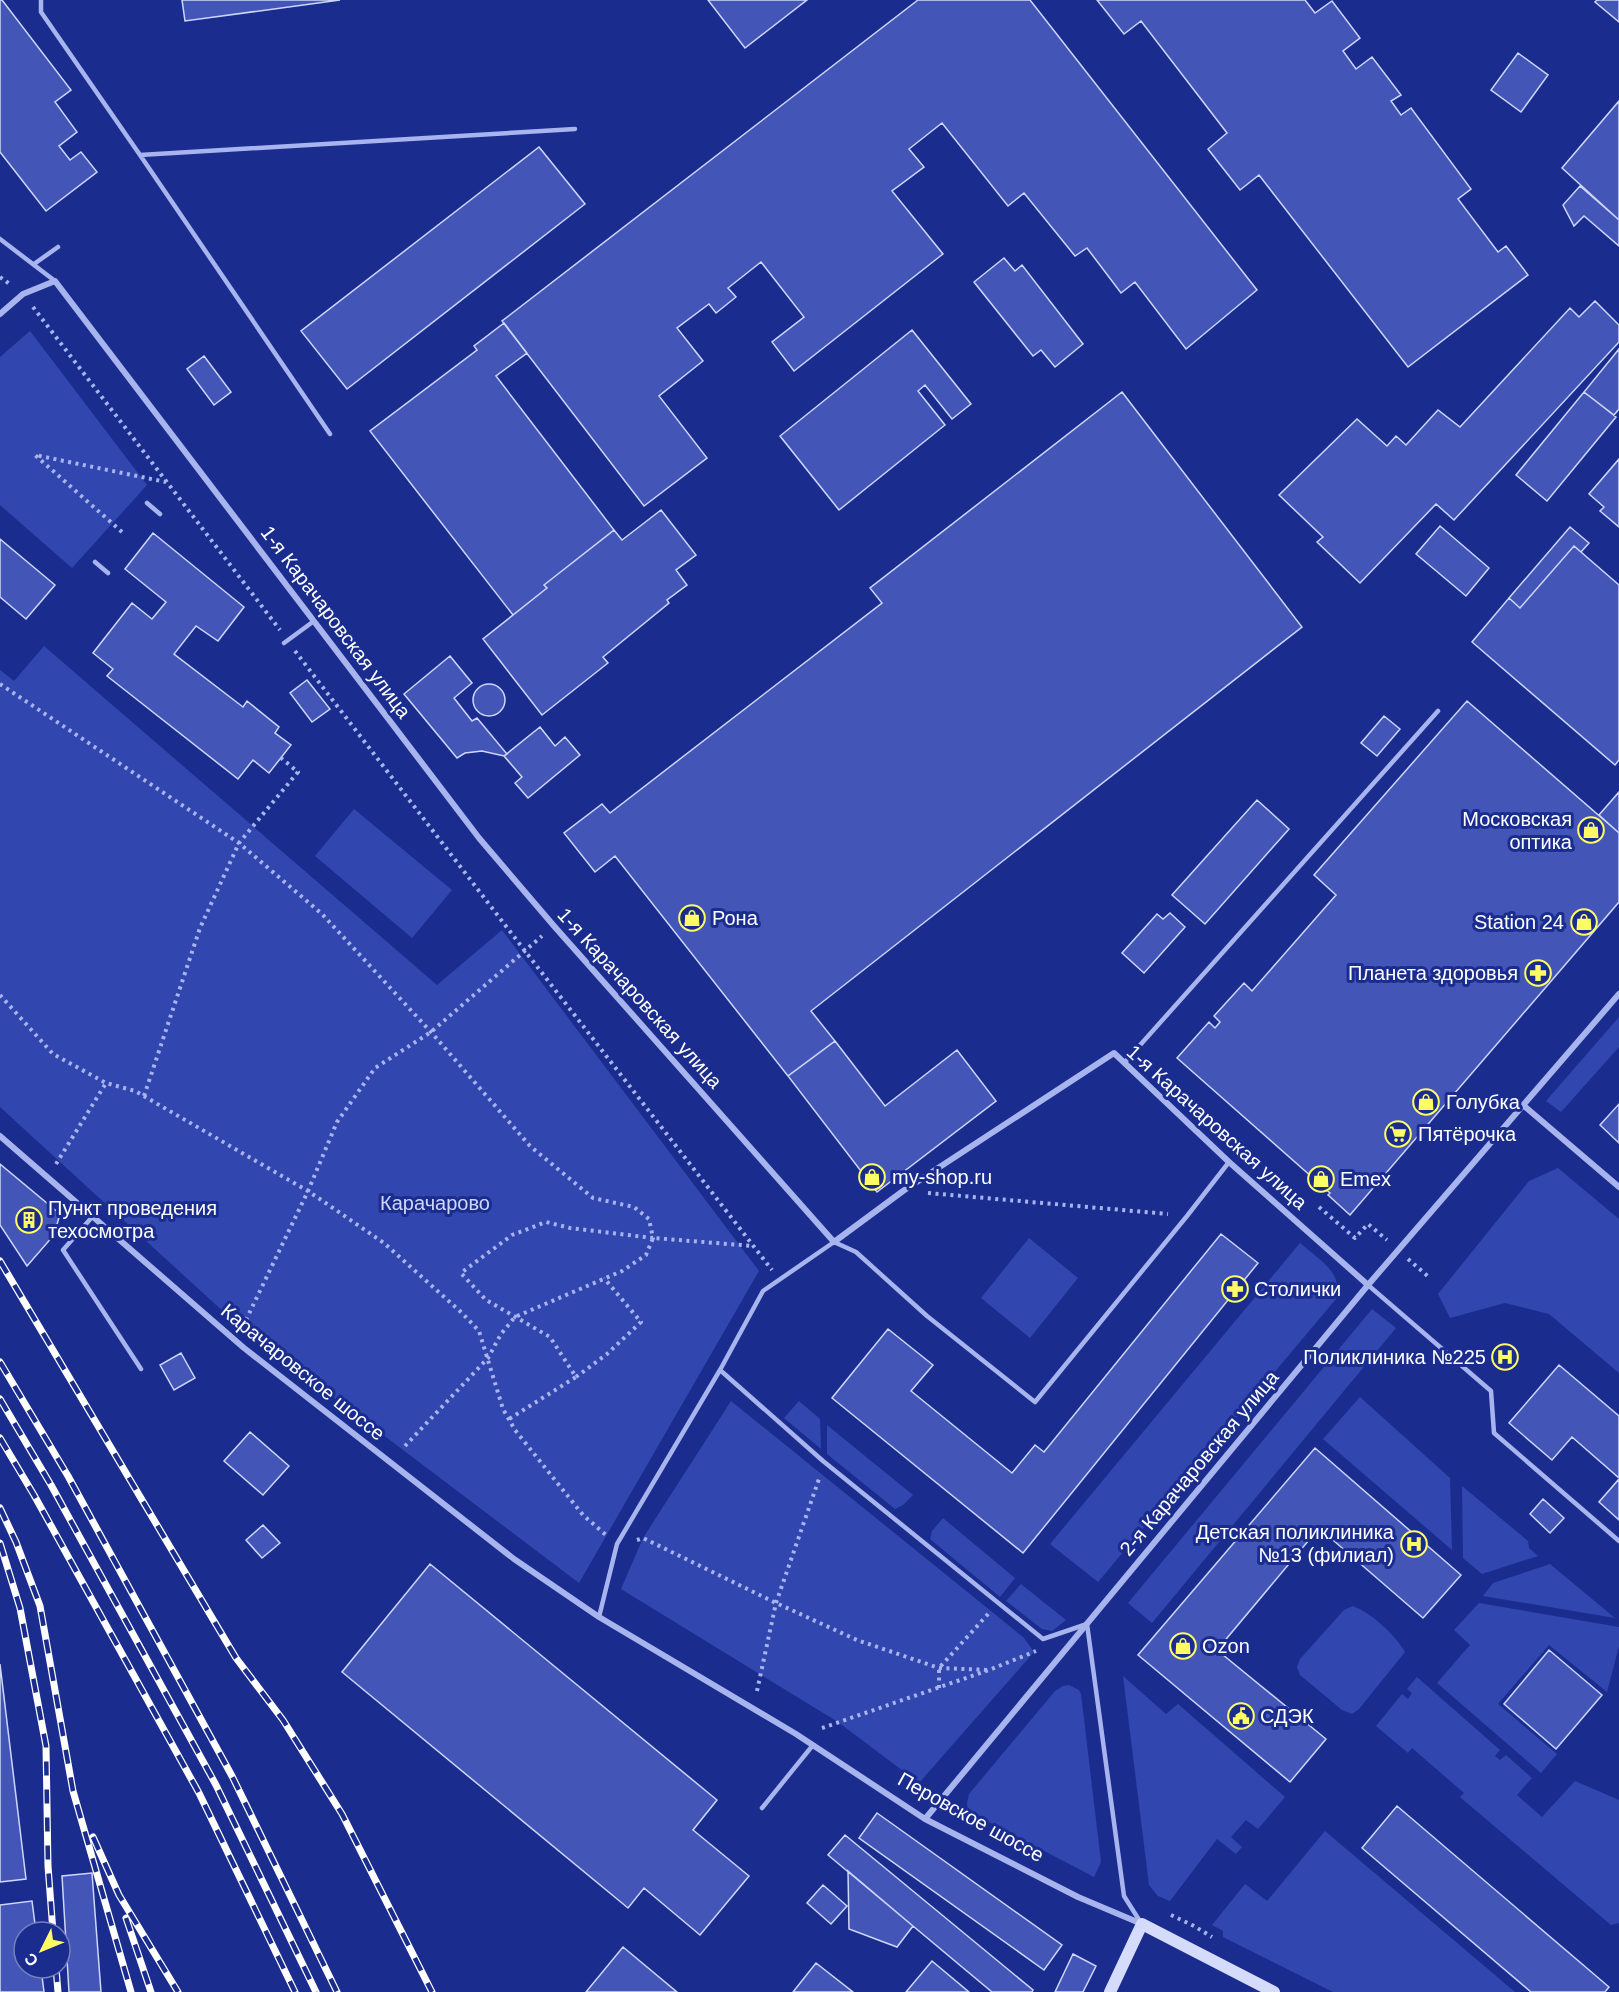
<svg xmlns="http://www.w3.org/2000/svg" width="1619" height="1992" viewBox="0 0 1619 1992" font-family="Arial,sans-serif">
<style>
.green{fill:#3146af}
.building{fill:#4356b7;stroke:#ced6fa;stroke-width:1.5}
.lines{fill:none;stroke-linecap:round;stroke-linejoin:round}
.path{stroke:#a8b4ee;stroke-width:4;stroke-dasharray:3 4.5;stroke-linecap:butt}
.lane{stroke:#a8b4ee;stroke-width:4.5}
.street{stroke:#a8b4ee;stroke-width:6}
.secondary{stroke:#d5dbfa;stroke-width:12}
.rail-casing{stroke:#fff;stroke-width:7}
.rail{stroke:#1a2d8f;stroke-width:4.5;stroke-dasharray:14;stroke-linecap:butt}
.labels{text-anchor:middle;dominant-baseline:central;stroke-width:6;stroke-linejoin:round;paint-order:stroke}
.street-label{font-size:20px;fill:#fff;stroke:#1a2d8f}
.poi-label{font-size:20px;fill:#fff;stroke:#1a2d8f;text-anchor:start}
.park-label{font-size:20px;fill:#ced6fa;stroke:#1a2d8f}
</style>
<rect width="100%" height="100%" fill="#1a2d8f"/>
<path class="green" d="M 30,331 L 147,485 L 72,568 L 0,505 L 0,357 Z
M 44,646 L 437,985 L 502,930 L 759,1271 L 579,1583 L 239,1326 L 0,1107 L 0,670 L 14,681 Z
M 354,809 L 452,890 L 412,938 L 315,856 Z
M 1619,1017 L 1619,1047 L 1561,1112 L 1546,1101 Z
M 1558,1168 L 1619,1219 L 1619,1373 L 1549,1314 L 1505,1303 L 1450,1318 L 1438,1294 L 1529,1181 Z
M 1029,1238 L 1078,1278 L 1030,1338 L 981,1298 Z
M 1300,1243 C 1318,1259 1344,1272 1336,1299 L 1098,1582 L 1050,1544 Z
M 1372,1309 L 1396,1328 L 1152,1623 L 1128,1603 Z
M 1360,1397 L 1450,1478 L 1452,1550 L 1323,1439 Z
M 731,1401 L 991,1611 L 1024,1638 L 1034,1652 L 919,1783 L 838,1722 L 621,1589 L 643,1538 Z
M 799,1401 L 820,1419 L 821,1449 L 784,1418 Z
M 827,1425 L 913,1495 L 903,1505 L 895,1509 L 827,1454 Z
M 1462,1486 L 1528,1541 L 1529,1548 L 1538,1556 L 1482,1574 L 1463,1558 Z
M 943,1518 L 1015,1578 L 1000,1597 L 930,1539 L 932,1531 Z
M 1550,1564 L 1615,1618 L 1483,1596 L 1493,1583 Z
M 1021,1584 L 1066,1620 L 1052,1631 L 1042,1629 L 1006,1601 Z
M 1479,1603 L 1619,1627 L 1619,1646 L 1607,1692 L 1549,1645 L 1498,1704 L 1557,1754 L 1541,1773 L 1437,1683 L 1470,1645 L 1454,1630 Z
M 1353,1606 C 1373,1614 1395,1635 1405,1652 L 1359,1709 L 1352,1714 L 1342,1710 L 1300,1675 L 1297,1667 L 1300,1659 L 1344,1610 Z
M 1123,1676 L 1166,1714 L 1178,1704 L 1285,1797 L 1258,1829 L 1246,1820 L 1231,1837 L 1242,1847 L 1236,1854 L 1217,1839 L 1170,1901 L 1158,1896 L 1149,1885 Z
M 1417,1677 L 1500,1750 L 1495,1756 L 1500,1760 L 1506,1755 L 1532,1778 L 1517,1795 L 1542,1817 L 1575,1781 L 1619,1800 L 1619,1923 L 1611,1925 L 1460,1797 L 1464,1793 L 1412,1748 L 1408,1753 L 1376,1726 L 1402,1694 L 1408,1699 L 1412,1693 L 1407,1689 Z
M 1069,1685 L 1079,1690 L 1081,1694 L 1101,1862 L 1094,1877 L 968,1811 L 967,1803 L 969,1794 L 1055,1691 L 1063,1686 Z
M 1325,1831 L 1515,1992 L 1333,1992 L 1223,1937 L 1223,1931 L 1212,1925 L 1245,1884 L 1267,1901 Z"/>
<path class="building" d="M 0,0 L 2,0 L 71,90 L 55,102 L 77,132 L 59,146 L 70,160 L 81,152 L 97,172 L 46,211 L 0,152 Z
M 182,0 L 340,0 L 185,21 Z
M 708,0 L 807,0 L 745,48 Z
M 918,0 L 1030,0 L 1257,290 L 1186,349 L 1135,282 L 1121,293 L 1087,248 L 1075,256 L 1024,193 L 1008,206 L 942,123 L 909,149 L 924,167 L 892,191 L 943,254 L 794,371 L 772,342 L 804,317 L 761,262 L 728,288 L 736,297 L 716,313 L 709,304 L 677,328 L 703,361 L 659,396 L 707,458 L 644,506 L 502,321 Z
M 1097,0 L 1305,0 L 1315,13 L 1332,1 L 1360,38 L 1343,51 L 1356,69 L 1372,57 L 1401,95 L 1391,101 L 1401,115 L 1411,108 L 1471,189 L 1458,199 L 1498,252 L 1506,246 L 1528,275 L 1408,367 L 1259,175 L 1240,190 L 1208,149 L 1227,133 L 1141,21 L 1124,34 Z
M 1597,0 L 1619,0 L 1619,22 L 1595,2 Z
M 1518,53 L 1548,75 L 1521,112 L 1491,90 Z
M 1619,101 L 1619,220 L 1562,168 Z
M 539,147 L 585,204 L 347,389 L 301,331 Z
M 1580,186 L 1619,220 L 1619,246 L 1584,216 L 1574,226 L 1563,205 Z
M 1004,258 L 1015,271 L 1022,265 L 1083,344 L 1055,367 L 1041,350 L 1033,356 L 974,282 Z
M 1595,301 L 1619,325 L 1619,342 L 1454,520 L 1436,504 L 1360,583 L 1317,542 L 1323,537 L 1279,495 L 1357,419 L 1387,446 L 1396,436 L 1406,445 L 1438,410 L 1460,427 L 1570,308 L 1579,317 Z
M 504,323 L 527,353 L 496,376 L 614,530 L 544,585 L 547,588 L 513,615 L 370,431 L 477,350 L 474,346 Z
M 912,330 L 971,404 L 952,419 L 925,385 L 918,391 L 945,425 L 839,510 L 780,436 Z
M 1619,349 L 1619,409 L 1614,415 L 1584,392 Z
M 204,356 L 231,392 L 214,405 L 187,369 Z
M 1122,392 L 1302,627 L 811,1011 L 835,1041 L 788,1076 L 615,856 L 595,872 L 564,833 L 602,804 L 610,813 L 882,603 L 870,588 Z
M 1584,392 L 1616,417 L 1547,501 L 1516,475 Z
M 1619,459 L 1619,527 L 1600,511 L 1604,507 L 1589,494 Z
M 661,510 L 696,555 L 676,570 L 687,585 L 667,600 L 669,603 L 603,657 L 608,663 L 542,715 L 483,639 L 547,588 L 544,585 L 614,530 L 622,540 Z
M 1440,526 L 1489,568 L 1466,596 L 1416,554 Z
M 1570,527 L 1589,543 L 1581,552 L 1574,546 L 1520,608 L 1509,598 Z
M 153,533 L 244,607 L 218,641 L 196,626 L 174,654 L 243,707 L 247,701 L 279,727 L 275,733 L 291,745 L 269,773 L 253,760 L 238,779 L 107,676 L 113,669 L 93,653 L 132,603 L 152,619 L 166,602 L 125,569 Z
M 0,539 L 55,585 L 26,619 L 0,597 Z
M 1574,546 L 1619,585 L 1619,760 L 1615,765 L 1472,642 L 1509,598 L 1520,608 Z
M 450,656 L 472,683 L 454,698 L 472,721 L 477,718 L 507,754 L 504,756 L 482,751 L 465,753 L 457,758 L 404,694 Z
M 307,680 L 330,709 L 312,722 L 290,693 Z
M473 700a16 16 0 1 1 32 0a16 16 0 1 1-32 0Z
M 1467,701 L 1619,833 L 1619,902 L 1350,1215 L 1328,1195 L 1330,1193 L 1177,1058 L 1209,1022 L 1215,1028 L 1220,1022 L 1214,1016 L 1244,983 L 1252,991 L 1336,895 L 1314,875 Z
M 1384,716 L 1400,729 L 1377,756 L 1361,743 Z
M 540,727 L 555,746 L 565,737 L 580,755 L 528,798 L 515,783 L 522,777 L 504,756 Z
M 1619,792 L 1619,833 L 1599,815 Z
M 1257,800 L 1289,829 L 1205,924 L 1172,895 Z
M 1170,913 L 1185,927 L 1144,973 L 1122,953 L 1157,914 L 1163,919 Z
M 835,1041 L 885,1106 L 957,1050 L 996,1101 L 877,1192 L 788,1076 Z
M 1619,1104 L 1619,1143 L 1600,1125 Z
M 0,1164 L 60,1214 L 54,1235 L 27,1266 L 0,1225 Z
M 1221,1234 L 1258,1263 L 1023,1553 L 832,1398 L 888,1329 L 933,1365 L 911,1391 L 1012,1473 L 1035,1445 L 1044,1452 Z
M 181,1353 L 195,1378 L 174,1390 L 160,1365 Z
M 1559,1365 L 1619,1416 L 1619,1478 L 1572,1437 L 1552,1460 L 1509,1423 Z
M 250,1432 L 289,1466 L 263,1495 L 224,1461 Z
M 1315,1448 L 1461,1575 L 1423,1618 L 1319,1528 L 1217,1650 L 1326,1739 L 1290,1782 L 1138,1655 Z
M 1619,1479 L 1619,1520 L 1599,1502 Z
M 1543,1499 L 1564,1518 L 1550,1533 L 1530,1514 Z
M 263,1525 L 280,1543 L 262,1558 L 246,1540 Z
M 430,1564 L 717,1800 L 693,1830 L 749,1876 L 700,1935 L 644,1888 L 628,1908 L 342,1672 Z
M 1549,1650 L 1602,1695 L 1556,1749 L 1504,1704 Z
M 0,1664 L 26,1879 L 0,1882 Z
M 1397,1806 L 1609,1987 L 1605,1992 L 1531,1992 L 1362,1848 Z
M 877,1813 L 1062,1945 L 1044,1970 L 859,1838 Z
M 845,1835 L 1033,1990 L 1032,1992 L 992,1992 L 828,1855 Z
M 848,1871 L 913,1926 L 897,1947 L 849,1929 Z
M 92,1873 L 101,1992 L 69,1992 L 62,1876 Z
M 823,1885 L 847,1906 L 831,1924 L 807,1903 Z
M 32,1901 L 36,1932 L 24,1932 L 24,1968 L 41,1968 L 44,1992 L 0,1992 L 0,1905 Z
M 623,1947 L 677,1992 L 586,1992 Z
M 1073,1954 L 1096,1966 L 1083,1992 L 1055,1992 Z
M 932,1961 L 969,1992 L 906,1992 Z
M 816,1963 L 853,1992 L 793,1992 Z"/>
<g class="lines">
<path class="path" d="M 0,277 L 11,285
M 33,307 L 280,630
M 122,532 L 35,455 L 166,482
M 295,651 L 525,951 L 772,1270
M 0,684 L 239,843 L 322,914 L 431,1032 L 530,1146 L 593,1198 L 634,1207 L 649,1219 L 653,1238 L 570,1228 L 546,1222 L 512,1235 L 461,1273 L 486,1300 L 550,1337 L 576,1377 L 509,1419
M 0,995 L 53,1054 L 106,1083 L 135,1091 L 308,1191 L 384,1243 L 462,1313 L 479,1331 L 503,1409 L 515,1430 L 583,1515 L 606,1535
M 144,1096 L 200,928 L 239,843 L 298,772 L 281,758
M 56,1164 L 106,1083
M 928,1193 L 1168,1214
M 1319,1207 L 1355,1238 L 1368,1224 L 1387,1240
M 1408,1259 L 1430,1278
M 246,1320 L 308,1191 L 337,1122 L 375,1068 L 431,1032 L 542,936
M 576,1377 L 607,1354 L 641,1322 L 604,1278
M 405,1446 L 488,1358 L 501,1334 L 515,1317 L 622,1271 L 646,1255 L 653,1238 L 753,1246
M 637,1540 L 643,1538 L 776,1603 L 857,1640 L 939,1668 L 989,1670
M 939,1688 L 939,1668 L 989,1613
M 757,1691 L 776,1603 L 820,1476
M 822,1728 L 989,1670 L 1036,1651
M 1171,1915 L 1194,1926 L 1212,1937"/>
<path class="lane" d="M 41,0 L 41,12 L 140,155 L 575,129
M 140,155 L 330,434
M 0,239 L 55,281
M 34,264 L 58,247
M 147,503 L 160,514
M 95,562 L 108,573
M 284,643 L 314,621
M 1125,1062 L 1438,711
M 93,1216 L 63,1250 L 141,1369
M 1368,1285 L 1491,1391 L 1494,1433 L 1619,1541
M 720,1370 L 823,1461 L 1043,1639 L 1087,1624 L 1124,1896 L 1141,1923
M 599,1617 L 617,1544 L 720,1370 L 763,1291 L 834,1242 L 856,1252 L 927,1316 L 1035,1402 L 1187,1216 L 1229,1162
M 762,1808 L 813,1745"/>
<path class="street" d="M 0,314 L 23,294 L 55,281 L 479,838 L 554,926 L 834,1242 L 903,1191 L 1114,1053 L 1229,1162 L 1368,1285
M 1523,1105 L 1619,1187
M 0,1136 L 244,1348 L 514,1559 L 599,1617 L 796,1734 L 925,1819 L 1078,1897 L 1142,1924
M 925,1819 L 1368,1285 L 1619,994"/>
<path class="secondary" d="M 1110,1992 L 1142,1924 L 1274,1992"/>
<g class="rail-casing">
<path id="rail" d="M 0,1261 L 236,1658 L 283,1720 L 342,1814 L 432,1992
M 0,1362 L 68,1476 L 232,1776 L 337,1992
M 0,1399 L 51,1485 L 216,1785 L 316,1992
M 0,1438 L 34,1495 L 199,1793 L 295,1992
M 0,1508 L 16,1542 L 40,1606 L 73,1791 L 131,1992
M 0,1543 L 20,1608 L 46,1746 L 48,1866 L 53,1932
M 93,1837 L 119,1895 L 178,1992
M 126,1918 L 151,1992
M 56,1968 L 58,1992"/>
</g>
<use href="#rail" class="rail"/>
</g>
<defs>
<g id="shop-ring" transform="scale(1.35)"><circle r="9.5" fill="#1a2d8f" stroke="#fffd65" stroke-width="1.5"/><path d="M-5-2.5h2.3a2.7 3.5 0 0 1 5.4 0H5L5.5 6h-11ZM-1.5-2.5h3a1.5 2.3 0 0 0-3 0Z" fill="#fffd65"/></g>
<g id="pharmacy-ring" transform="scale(1.35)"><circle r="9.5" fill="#1a2d8f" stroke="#fffd65" stroke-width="1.5"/><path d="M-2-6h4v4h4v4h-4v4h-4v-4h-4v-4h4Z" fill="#fffd65"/></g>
<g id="supermarket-ring" transform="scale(1.35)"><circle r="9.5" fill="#1a2d8f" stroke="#fffd65" stroke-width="1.5"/><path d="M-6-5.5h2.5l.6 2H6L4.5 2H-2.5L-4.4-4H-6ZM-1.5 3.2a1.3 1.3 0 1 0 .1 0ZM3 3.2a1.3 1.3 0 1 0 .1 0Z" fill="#fffd65"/></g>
<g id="building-ring" transform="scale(1.35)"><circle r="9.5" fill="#1a2d8f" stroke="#fffd65" stroke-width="1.5"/><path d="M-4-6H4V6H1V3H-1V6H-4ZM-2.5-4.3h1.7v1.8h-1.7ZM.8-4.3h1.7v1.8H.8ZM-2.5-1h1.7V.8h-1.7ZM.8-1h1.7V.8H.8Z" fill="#fffd65"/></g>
<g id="hospital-ring" transform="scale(1.35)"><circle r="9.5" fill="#1a2d8f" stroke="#fffd65" stroke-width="1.5"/><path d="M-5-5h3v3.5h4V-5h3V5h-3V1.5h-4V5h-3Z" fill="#fffd65"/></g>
<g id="civic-ring" transform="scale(1.35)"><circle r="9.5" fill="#1a2d8f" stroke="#fffd65" stroke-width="1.5"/><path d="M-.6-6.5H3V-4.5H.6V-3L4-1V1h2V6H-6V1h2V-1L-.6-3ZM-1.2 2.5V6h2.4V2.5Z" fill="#fffd65"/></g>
</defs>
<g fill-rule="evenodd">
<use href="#shop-ring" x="1591" y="830"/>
<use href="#shop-ring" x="692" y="918"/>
<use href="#shop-ring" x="1584" y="922"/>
<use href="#pharmacy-ring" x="1538" y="973"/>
<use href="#shop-ring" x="1426" y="1102"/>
<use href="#supermarket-ring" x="1398" y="1134"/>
<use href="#shop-ring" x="872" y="1177"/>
<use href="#shop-ring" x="1321" y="1179"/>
<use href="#building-ring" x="29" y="1220"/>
<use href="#pharmacy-ring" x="1235" y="1289"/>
<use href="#hospital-ring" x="1505" y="1357"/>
<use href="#hospital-ring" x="1414" y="1544"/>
<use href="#shop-ring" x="1183" y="1646"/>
<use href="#civic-ring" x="1241" y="1716"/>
</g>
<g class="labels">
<g class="street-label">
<text transform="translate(336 622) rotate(53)">1-я Карачаровская улица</text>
<text transform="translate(640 998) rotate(48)">1-я Карачаровская улица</text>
<text transform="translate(1217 1127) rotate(42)">1-я Карачаровская улица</text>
<text transform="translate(303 1372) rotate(39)">Карачаровское шоссе</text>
<text transform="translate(1199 1463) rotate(-50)">2-я Карачаровская улица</text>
<text transform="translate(971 1817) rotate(29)">Перовское шоссе</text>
</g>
<g class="poi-label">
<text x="1572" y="819" text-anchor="end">Московская<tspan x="1572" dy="23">оптика</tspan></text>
<text x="712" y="918">Рона</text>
<text x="1564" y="922" text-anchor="end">Station 24</text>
<text x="1518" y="973" text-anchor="end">Планета здоровья</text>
<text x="1446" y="1102">Голубка</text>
<text x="1418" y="1134">Пятёрочка</text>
<text x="892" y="1177">my-shop.ru</text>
<text x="1340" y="1179">Emex</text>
<text x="48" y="1208">Пункт проведения<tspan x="48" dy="23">техосмотра</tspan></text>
<text x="1254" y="1289">Столички</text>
<text x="1486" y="1357" text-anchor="end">Поликлиника №225</text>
<text x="1394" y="1532" text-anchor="end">Детская поликлиника<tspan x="1394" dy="23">№13 (филиал)</tspan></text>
<text x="1202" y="1646">Ozon</text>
<text x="1260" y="1716">СДЭК</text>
</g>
<g class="park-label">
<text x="435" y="1203">Карачарово</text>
</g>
</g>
<g transform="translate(42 1950) rotate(227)"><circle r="28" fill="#1a2d8f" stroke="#7681bc" stroke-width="1.5"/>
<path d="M0-4.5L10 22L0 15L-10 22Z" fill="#fffd65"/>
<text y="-9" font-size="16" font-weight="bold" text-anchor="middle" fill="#ffffff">С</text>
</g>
</svg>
